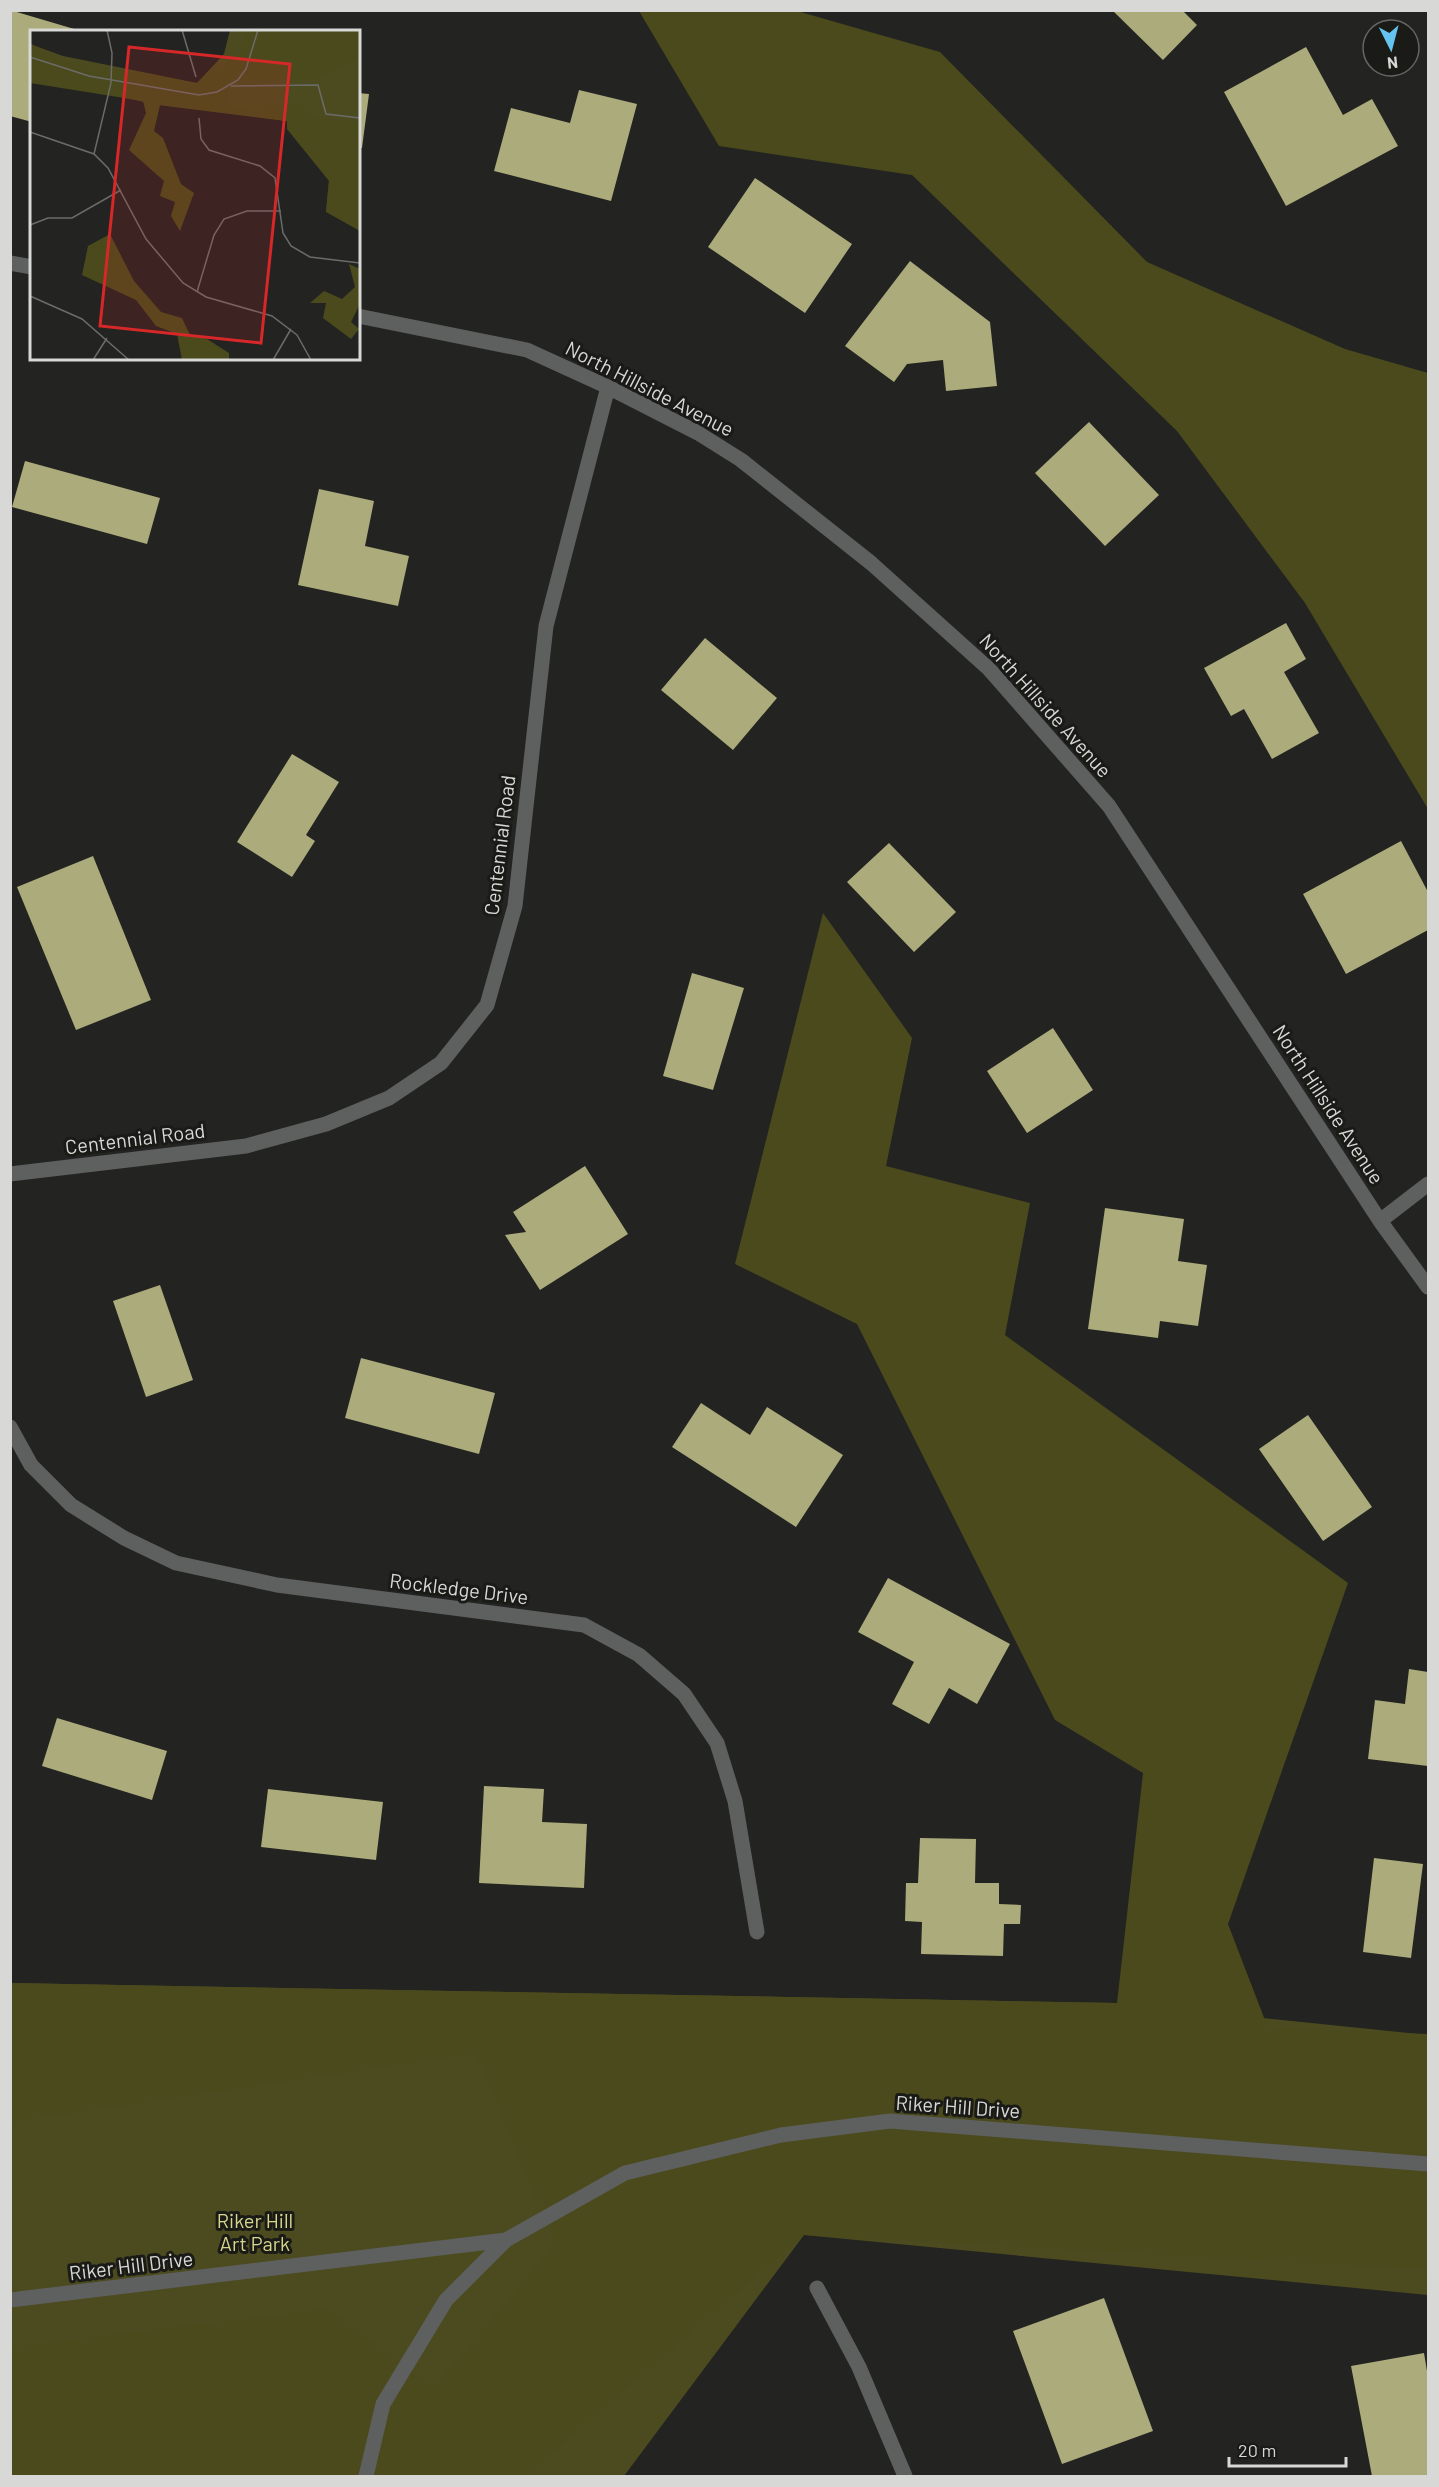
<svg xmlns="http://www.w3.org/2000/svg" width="1439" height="2487" viewBox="0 0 1439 2487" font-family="Barlow,sans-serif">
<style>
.green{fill:#4c4b20}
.forest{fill:#4b4a1c}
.building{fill:#acab7b}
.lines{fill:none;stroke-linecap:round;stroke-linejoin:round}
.minor{stroke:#5e6060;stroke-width:15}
.labels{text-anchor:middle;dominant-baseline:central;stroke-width:6;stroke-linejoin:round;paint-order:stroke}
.street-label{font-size:20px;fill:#d8d8d6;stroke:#1a1a17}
.park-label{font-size:20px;fill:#d7d68c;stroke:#1a1a17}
.inset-road{fill:none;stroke:#6b6b69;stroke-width:1.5}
.view{fill:#d62828;fill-opacity:0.15;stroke:#d62828;stroke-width:3}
.inset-edge{fill:none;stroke:#d8d8d6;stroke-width:3}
</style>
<rect width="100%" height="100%" fill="#232321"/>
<path class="green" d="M 11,1983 L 1117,2003 L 1428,2035 L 1428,2295 L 804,2235 L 624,2476 L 11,2476 Z"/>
<path class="forest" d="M 639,11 L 797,11 L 940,52 L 1147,262 L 1345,349 L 1428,373 L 1428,809 L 1305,603 L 1177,431 L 912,175 L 719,146 Z
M 823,913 L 912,1038 L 886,1166 L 1030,1203 L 1005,1335 L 1348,1583 L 1228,1924 L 1268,2028 L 1428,2034 L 1428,2269 L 804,2235 L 526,2476 L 11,2476 L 11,2347 L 330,2309 L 434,2388 L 555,2244 L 476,2053 L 11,2122 L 11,1983 L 1117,2003 L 1143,1773 L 1055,1720 L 857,1324 L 735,1264 Z"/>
<path class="building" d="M 10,10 L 81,31 L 32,32 L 32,122 L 10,116 Z
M 1112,10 L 1182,10 L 1197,25 L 1163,60 Z
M 1306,47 L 1343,115 L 1372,99 L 1398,146 L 1286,206 L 1224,92 Z
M 579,90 L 637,104 L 611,201 L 494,171 L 511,108 L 570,123 Z
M 358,93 L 369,94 L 362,148 L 358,148 Z
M 755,178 L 852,244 L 805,313 L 708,247 Z
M 910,261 L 990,322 L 997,386 L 946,391 L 943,360 L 907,364 L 894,382 L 845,346 Z
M 1089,422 L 1159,495 L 1105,546 L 1035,473 Z
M 25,461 L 160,498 L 147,544 L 12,507 Z
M 319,489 L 374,501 L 365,546 L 409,556 L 398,606 L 298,585 Z
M 1286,623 L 1306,659 L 1284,672 L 1319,733 L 1272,759 L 1244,709 L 1231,716 L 1204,668 Z
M 705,638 L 777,698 L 733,750 L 661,690 Z
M 292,754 L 339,782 L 306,835 L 315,841 L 292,877 L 237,842 Z
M 1401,841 L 1428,892 L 1428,930 L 1346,974 L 1303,894 Z
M 889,843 L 956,912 L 914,952 L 847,882 Z
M 93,856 L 151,1000 L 76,1030 L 17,887 Z
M 692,973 L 744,988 L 713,1090 L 663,1076 Z
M 1053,1028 L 1093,1090 L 1027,1133 L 987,1071 Z
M 585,1166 L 628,1234 L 540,1290 L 505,1235 L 526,1232 L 513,1212 Z
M 1105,1208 L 1184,1219 L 1178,1261 L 1207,1265 L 1198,1326 L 1160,1321 L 1158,1338 L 1088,1329 Z
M 160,1285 L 193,1380 L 146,1397 L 113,1301 Z
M 361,1358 L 495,1393 L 479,1454 L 345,1418 Z
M 701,1403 L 750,1435 L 767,1407 L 843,1455 L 796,1527 L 672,1447 Z
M 1308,1415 L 1372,1507 L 1323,1541 L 1259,1449 Z
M 888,1578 L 1010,1644 L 977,1704 L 949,1688 L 929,1724 L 892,1704 L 914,1662 L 858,1632 Z
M 1409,1669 L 1428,1672 L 1428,1766 L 1368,1759 L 1375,1700 L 1405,1704 Z
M 57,1718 L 167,1751 L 152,1800 L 42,1766 Z
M 484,1786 L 544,1789 L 542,1822 L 587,1824 L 584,1888 L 479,1883 Z
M 268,1789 L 383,1802 L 376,1860 L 261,1847 Z
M 920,1838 L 976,1839 L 975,1883 L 999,1883 L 999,1904 L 1021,1905 L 1020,1924 L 1004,1924 L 1003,1956 L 921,1954 L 922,1922 L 905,1921 L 906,1883 L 918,1883 Z
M 1374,1858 L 1423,1864 L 1411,1958 L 1363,1952 Z
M 1104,2298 L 1153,2431 L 1062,2464 L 1013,2331 Z
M 1424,2353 L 1428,2377 L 1428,2476 L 1372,2476 L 1351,2366 Z"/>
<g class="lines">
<path class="minor" d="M 10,263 L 32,267
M 358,316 L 527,350 L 608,387 L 698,433 L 741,460 L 871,563 L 989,669 L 1109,806 L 1380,1221 L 1428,1287
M 10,1174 L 246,1146 L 326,1124 L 389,1098 L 441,1063 L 487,1005 L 515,906 L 546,626 L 608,387
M 1380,1221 L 1428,1184
M 10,1427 L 31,1465 L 71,1505 L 124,1538 L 176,1563 L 277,1585 L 584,1625 L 639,1655 L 684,1694 L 717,1743 L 735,1801 L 757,1932
M 817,2288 L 859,2367 L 905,2476
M 10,2300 L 506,2240
M 366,2476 L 383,2404 L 446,2300 L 506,2240 L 625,2173 L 781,2135 L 890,2121 L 1428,2164"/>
</g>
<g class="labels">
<g class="street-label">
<text transform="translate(650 388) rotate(27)">North Hillside Avenue</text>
<text transform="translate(1046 705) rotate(48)">North Hillside Avenue</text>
<text transform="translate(499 845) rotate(-83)">Centennial Road</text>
<text transform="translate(1329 1104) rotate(57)">North Hillside Avenue</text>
<text transform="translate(135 1138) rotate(-7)">Centennial Road</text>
<text transform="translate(459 1588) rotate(7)">Rockledge Drive</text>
<text transform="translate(958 2106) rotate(4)">Riker Hill Drive</text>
<text transform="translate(131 2265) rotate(-7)">Riker Hill Drive</text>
</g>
<g class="park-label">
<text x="255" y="2220">Riker Hill<tspan x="255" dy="23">Art Park</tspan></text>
</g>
</g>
<g transform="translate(30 30)">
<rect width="330" height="330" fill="#232321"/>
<path d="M 200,0 L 330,0 L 330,183 L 296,182 L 304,97 L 129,75 L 57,60 L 0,14 L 33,26 L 167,53 L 194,24 Z" fill="#4c4b20"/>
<path d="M 215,0 L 330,0 L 330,29 L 290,49 L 221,50 L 210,40 L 195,55 L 202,77 L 268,74 L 287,89 L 330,91 L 330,201 L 296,182 L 299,151 L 257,99 L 257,91 L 130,75 L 124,101 L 133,108 L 151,154 L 164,163 L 150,201 L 141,186 L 145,172 L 130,166 L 134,151 L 99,120 L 116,83 L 113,71 L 0,53 L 0,13 L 31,31 L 167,53 L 210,23 ZM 80,204 L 104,251 L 131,282 L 152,288 L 160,305 L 177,309 L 199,323 L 199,330 L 152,330 L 147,304 L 126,296 L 106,270 L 52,245 L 58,216 ZM 319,234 L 330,239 L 330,274 L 321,292 L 329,299 L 321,309 L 293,288 L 296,273 L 280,273 L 294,261 L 312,269 L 325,257 Z" fill="#4b4a1c"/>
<path class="inset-road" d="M 152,0 L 166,47M 0,27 L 59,46 L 169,65 L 187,62 L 208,50 L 216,39 L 228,0M 201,56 L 288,55 L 296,84 L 330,88M 169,88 L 171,109 L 179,120 L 230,136 L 245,148 L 253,203 L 261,216 L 280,227 L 330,233M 0,102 L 64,124 L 78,138 L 116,209 L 153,253 L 176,267 L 242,286 L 267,305 L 281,330M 64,124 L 81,53 L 82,23 L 77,0M 0,195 L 18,188 L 42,188 L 91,160M 167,262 L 184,205 L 194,189 L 217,181 L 251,181M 0,266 L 52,289 L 99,330M 63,330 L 77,308M 243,330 L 261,299"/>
<path class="view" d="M 99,17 L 260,34 L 231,313 L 70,296 Z"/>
<rect width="330" height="330" class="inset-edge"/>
</g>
<rect width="1439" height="2487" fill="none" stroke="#d8d8d6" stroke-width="24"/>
<g transform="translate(1391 48) rotate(174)"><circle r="28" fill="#1a1a17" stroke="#666663" stroke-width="1.5"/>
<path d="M0-4.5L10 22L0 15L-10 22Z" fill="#65c4ef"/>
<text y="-9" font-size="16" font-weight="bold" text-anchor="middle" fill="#d8d8d6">N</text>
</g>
<path d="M1229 2457v9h117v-9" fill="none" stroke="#d8d8d6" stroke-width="3"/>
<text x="1238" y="2457" font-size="18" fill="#d8d8d6" stroke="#1a1a17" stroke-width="4.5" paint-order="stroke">20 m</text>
</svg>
